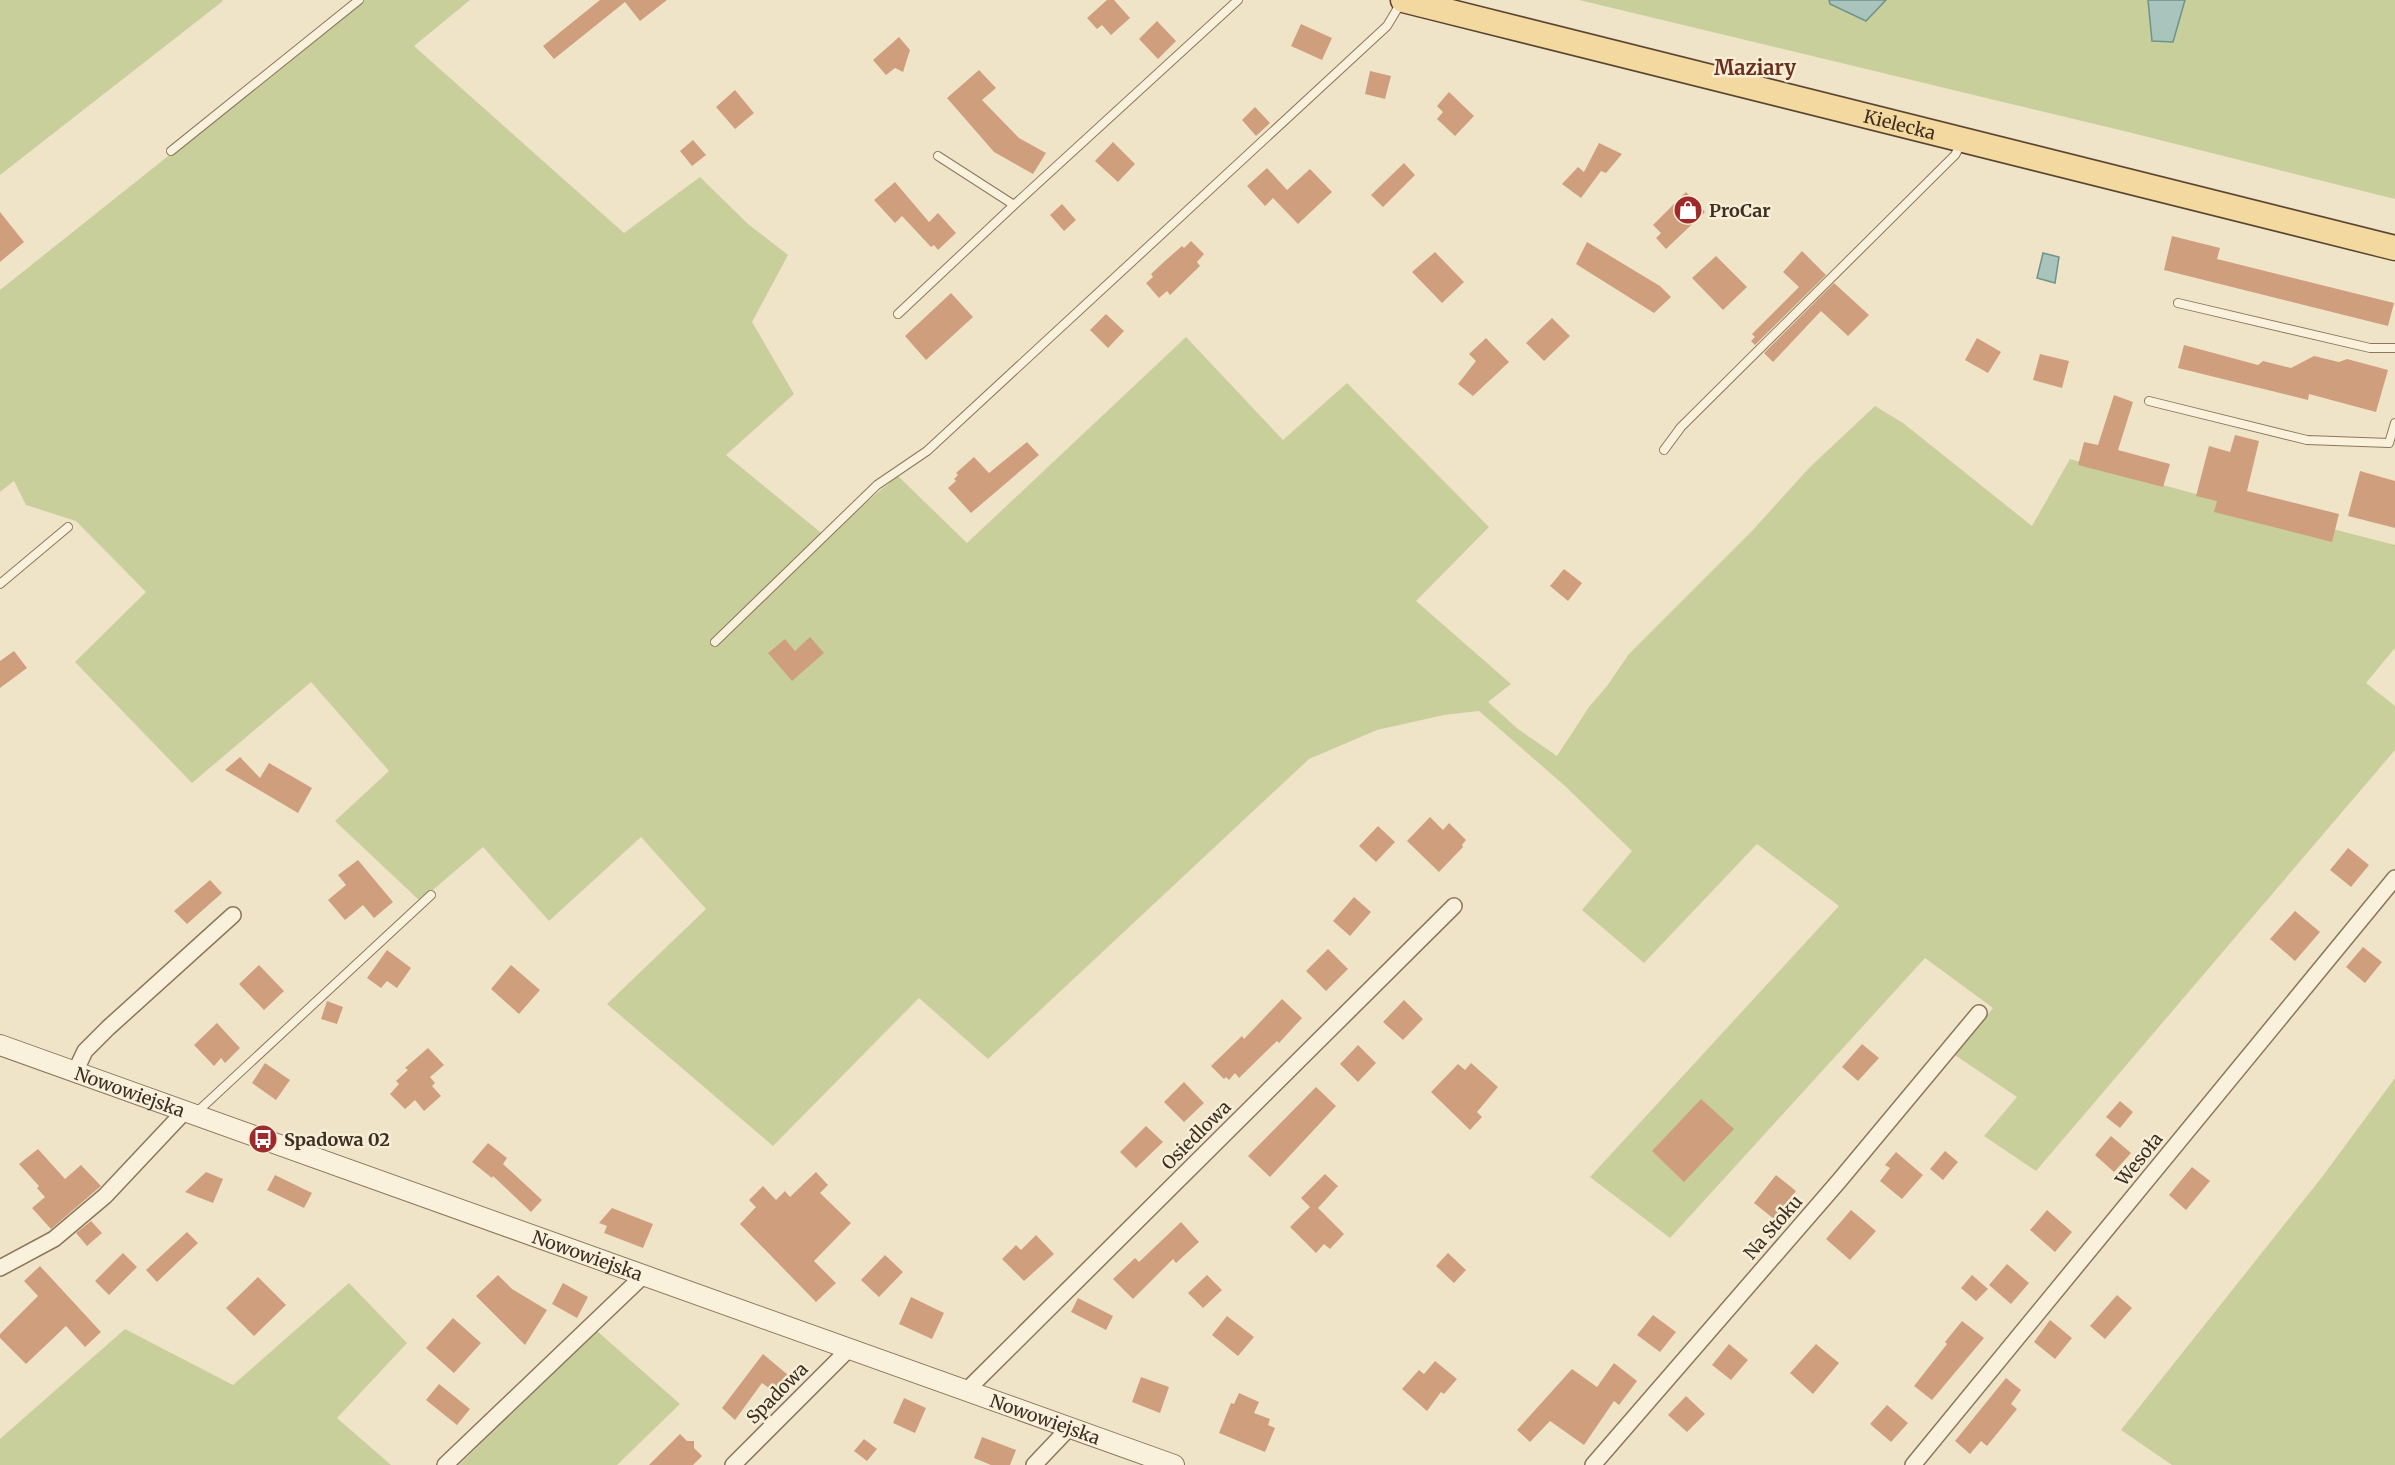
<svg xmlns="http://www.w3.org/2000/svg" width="2395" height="1465" viewBox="0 0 2395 1465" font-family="Merriweather,serif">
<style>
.green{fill:#c9cf9b}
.water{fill:#a9c4bc;stroke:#6f938a;stroke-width:1.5}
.building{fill:#cf9f7d}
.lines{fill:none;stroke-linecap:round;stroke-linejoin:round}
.service-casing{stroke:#8d765c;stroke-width:10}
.minor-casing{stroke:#8d765c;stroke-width:18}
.tertiary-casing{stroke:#8d765c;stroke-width:22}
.primary-casing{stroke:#5b4430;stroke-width:27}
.service{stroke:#faf1dc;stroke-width:8}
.minor{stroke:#faf1dc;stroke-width:15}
.tertiary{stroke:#faf1dc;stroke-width:20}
.primary{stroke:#f3d9a0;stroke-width:24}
.labels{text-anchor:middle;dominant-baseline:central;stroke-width:5;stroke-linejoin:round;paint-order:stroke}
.street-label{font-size:18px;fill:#3d2e20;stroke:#f7eed8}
.poi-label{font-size:18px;font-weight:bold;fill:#3d2e20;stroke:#f7eed8;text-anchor:start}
.neighbourhood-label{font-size:20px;font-weight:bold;fill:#6b2e1e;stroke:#f7eed8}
</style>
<rect width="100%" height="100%" fill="#f0e4c8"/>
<path class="green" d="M 0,0 L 222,0 L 223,1 L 0,175 Z
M 364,0 L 470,0 L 414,46 L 624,233 L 700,177 L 748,224 L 788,255 L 752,322 L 794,394 L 726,455 L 825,536 L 898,476 L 967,543 L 1186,337 L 1283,440 L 1347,383 L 1489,527 L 1416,601 L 1511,684 L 1488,702 L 1518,729 L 1557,756 L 1589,707 L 1607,686 L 1629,654 L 1752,531 L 1809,468 L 1875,406 L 1903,423 L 2032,526 L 2070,459 L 2181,490 L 2395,545 L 2395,648 L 2366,683 L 2395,706 L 2395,750 L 2036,1171 L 1984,1136 L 2017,1097 L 1955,1055 L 1993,1008 L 1925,958 L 1670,1238 L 1590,1177 L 1839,906 L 1757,844 L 1644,963 L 1582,910 L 1632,851 L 1565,786 L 1479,711 L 1444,715 L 1377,730 L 1309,759 L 988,1059 L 919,998 L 773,1146 L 607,1004 L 706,909 L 641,837 L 549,921 L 483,847 L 420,901 L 335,821 L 389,771 L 311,682 L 192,783 L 75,662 L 146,592 L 76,521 L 26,505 L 14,481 L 0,492 L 0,290 Z
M 1579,0 L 1829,0 L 1831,5 L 1865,21 L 1886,0 L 2148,0 L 2152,40 L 2172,42 L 2185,0 L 2395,0 L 2395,199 L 2128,132 Z
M 2395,1078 L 2395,1465 L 2172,1465 L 2121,1430 L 2322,1177 Z
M 349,1283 L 407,1343 L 337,1418 L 391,1465 L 0,1465 L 0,1439 L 125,1329 L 233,1385 Z
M 597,1331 L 680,1404 L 617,1465 L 459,1465 Z"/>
<path class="water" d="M 1829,0 L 1886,0 L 1866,21 L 1830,4 Z
M 2148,0 L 2185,0 L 2173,42 L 2152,41 Z
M 2043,253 L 2059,257 L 2055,283 L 2037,278 Z"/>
<path class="building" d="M 600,0 L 667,0 L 640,21 L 625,2 L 554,59 L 543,46 Z
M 1107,0 L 1114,0 L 1130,18 L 1111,35 L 1102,25 L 1097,29 L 1087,18 Z
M 1157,21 L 1176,41 L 1158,59 L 1139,39 Z
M 1301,24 L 1332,38 L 1322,60 L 1291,46 Z
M 899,37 L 910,50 L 903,72 L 895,68 L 886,75 L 873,60 Z
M 979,70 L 996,88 L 982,100 L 1019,138 L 1046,153 L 1033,174 L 994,152 L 947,98 Z
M 1370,71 L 1391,76 L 1385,99 L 1365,94 Z
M 735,90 L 754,113 L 735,129 L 716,107 Z
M 1449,92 L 1474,116 L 1455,136 L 1437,119 L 1443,112 L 1437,106 Z
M 1255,107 L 1270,123 L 1256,136 L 1242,120 Z
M 693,140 L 706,155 L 692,166 L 680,151 Z
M 1113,142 L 1135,164 L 1118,182 L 1095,161 Z
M 1599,143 L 1622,154 L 1606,173 L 1601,171 L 1581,198 L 1562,184 L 1578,167 L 1584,172 Z
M 1404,163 L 1415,175 L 1383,207 L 1371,195 Z
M 1267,168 L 1287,190 L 1310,169 L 1332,192 L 1298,224 L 1273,198 L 1265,206 L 1247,186 Z
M 895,182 L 929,222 L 938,213 L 956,233 L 938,250 L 934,245 L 931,247 L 902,216 L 895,223 L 874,200 Z
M 1686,192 L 1705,212 L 1666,249 L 1656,238 L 1661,233 L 1653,225 Z
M 1062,204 L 1076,220 L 1064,231 L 1050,215 Z
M 0,212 L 24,242 L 0,262 Z
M 2172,236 L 2220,248 L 2217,259 L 2394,303 L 2388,326 L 2164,270 Z
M 1191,241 L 1204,254 L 1197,262 L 1200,266 L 1170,295 L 1167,291 L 1159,298 L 1146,283 L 1153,277 L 1151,274 L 1166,260 L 1182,246 L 1184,248 Z
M 1587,242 L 1660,286 L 1671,297 L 1654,313 L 1576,264 Z
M 1802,251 L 1826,275 L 1755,345 L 1751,341 L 1755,337 L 1752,334 L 1799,287 L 1783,272 Z
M 1435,252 L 1464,282 L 1442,303 L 1412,272 Z
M 1716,256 L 1747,287 L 1723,310 L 1692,278 Z
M 1834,283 L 1869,315 L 1848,336 L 1821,311 L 1773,362 L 1764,353 Z
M 951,293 L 973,317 L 926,360 L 905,336 Z
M 1106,314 L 1124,331 L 1108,348 L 1090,330 Z
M 1552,318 L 1570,336 L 1544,361 L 1526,343 Z
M 1486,338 L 1509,362 L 1473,396 L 1458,384 L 1476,361 L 1469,354 Z
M 1977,338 L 2001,352 L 1988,373 L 1965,360 Z
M 2184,345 L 2258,365 L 2263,361 L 2291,368 L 2314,356 L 2339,362 L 2347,359 L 2388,370 L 2376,412 L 2309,394 L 2308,400 L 2178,368 Z
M 2040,354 L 2069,361 L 2062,388 L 2033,380 Z
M 2114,395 L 2133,402 L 2118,450 L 2170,464 L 2163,487 L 2078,465 L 2084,442 L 2098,445 Z
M 2235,435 L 2259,441 L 2247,491 L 2339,514 L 2332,542 L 2214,512 L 2217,501 L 2196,496 L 2209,446 L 2230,452 Z
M 1027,442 L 1039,455 L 971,513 L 948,488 L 956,481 L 954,479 L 958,475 L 956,473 L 974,457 L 989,473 Z
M 2360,471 L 2395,481 L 2395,528 L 2348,516 Z
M 1564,569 L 1582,583 L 1568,601 L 1550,586 Z
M 810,637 L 824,653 L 792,681 L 768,653 L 785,639 L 795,651 Z
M 14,651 L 27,668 L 0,688 L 0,661 Z
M 240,757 L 260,778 L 269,763 L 312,788 L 298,813 L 225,770 Z
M 1430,817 L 1443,830 L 1449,823 L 1466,840 L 1462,845 L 1463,847 L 1439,872 L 1407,841 Z
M 1378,826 L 1395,842 L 1376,862 L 1359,846 Z
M 2348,848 L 2369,865 L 2351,887 L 2330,870 Z
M 358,860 L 393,902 L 374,918 L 363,905 L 345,920 L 328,900 L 346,885 L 338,875 Z
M 210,880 L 222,893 L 187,924 L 174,911 Z
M 1354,897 L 1371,912 L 1350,936 L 1333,921 Z
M 2295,911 L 2320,932 L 2295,961 L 2270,939 Z
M 2363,947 L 2382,962 L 2365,983 L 2346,967 Z
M 1328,949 L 1348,969 L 1326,991 L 1306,971 Z
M 387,950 L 411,968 L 397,988 L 387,981 L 381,988 L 367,978 Z
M 259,965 L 284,991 L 264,1010 L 239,984 Z
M 511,965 L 540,990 L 519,1014 L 491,989 Z
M 1282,999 L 1302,1018 L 1279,1043 L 1277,1041 L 1239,1078 L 1235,1073 L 1229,1080 L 1226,1077 L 1224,1079 L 1211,1066 L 1242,1036 L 1244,1039 Z
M 1404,1000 L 1423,1019 L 1403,1040 L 1383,1022 Z
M 327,1001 L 343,1007 L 337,1024 L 321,1019 Z
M 217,1023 L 240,1048 L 225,1063 L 221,1058 L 214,1066 L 194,1045 Z
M 1862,1044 L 1879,1058 L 1858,1081 L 1842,1067 Z
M 1358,1045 L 1376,1063 L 1358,1082 L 1340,1064 Z
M 428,1048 L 444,1065 L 430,1077 L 435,1083 L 432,1086 L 441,1096 L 424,1111 L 415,1100 L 405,1109 L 390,1094 L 399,1084 L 396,1081 L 408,1070 L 405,1068 Z
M 265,1063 L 290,1080 L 276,1100 L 252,1083 Z
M 1471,1063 L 1498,1087 L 1477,1112 L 1482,1117 L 1470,1130 L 1431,1092 L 1458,1064 L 1465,1070 Z
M 1184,1082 L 1204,1103 L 1184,1122 L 1164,1102 Z
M 1316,1087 L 1336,1106 L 1270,1177 L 1248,1156 Z
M 1701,1099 L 1734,1129 L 1684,1182 L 1652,1151 Z
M 2120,1101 L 2133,1112 L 2120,1128 L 2106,1117 Z
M 1146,1126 L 1163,1142 L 1136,1168 L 1120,1152 Z
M 2111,1136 L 2131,1153 L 2114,1172 L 2095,1155 Z
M 488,1143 L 507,1158 L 503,1164 L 542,1200 L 531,1212 L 493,1176 L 492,1178 L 472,1162 Z
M 38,1149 L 65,1179 L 81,1165 L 101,1186 L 51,1229 L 32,1208 L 45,1197 L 37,1188 L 39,1186 L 19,1164 Z
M 1945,1151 L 1958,1162 L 1943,1180 L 1930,1169 Z
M 1896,1152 L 1923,1175 L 1902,1199 L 1880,1181 L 1890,1168 L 1885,1165 Z
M 2192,1167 L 2210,1181 L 2186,1210 L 2169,1195 Z
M 206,1172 L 223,1179 L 213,1203 L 185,1192 Z
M 816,1172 L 828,1185 L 820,1193 L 851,1223 L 814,1261 L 836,1283 L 816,1302 L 740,1224 L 756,1207 L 749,1200 L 763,1186 L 776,1200 L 785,1191 L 790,1197 Z
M 1325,1174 L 1338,1186 L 1318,1208 L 1344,1234 L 1330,1249 L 1324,1244 L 1316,1253 L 1290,1227 L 1310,1207 L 1301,1198 Z
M 275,1175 L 312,1193 L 304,1208 L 267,1190 Z
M 1776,1175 L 1796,1191 L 1774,1219 L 1754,1203 Z
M 612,1208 L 653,1224 L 643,1248 L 604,1233 L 607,1226 L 599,1223 Z
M 1851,1210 L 1876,1231 L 1850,1260 L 1826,1239 Z
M 2047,1210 L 2072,1232 L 2055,1252 L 2030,1230 Z
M 91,1221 L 102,1233 L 87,1246 L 76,1233 Z
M 1181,1222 L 1199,1242 L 1176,1263 L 1173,1259 L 1133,1299 L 1113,1279 L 1135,1258 L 1139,1262 Z
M 187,1232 L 198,1243 L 157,1282 L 146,1270 Z
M 1036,1235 L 1054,1254 L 1024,1281 L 1002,1259 L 1016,1245 L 1021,1250 Z
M 123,1253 L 137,1267 L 109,1295 L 95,1281 Z
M 1448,1253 L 1466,1270 L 1454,1283 L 1436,1266 Z
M 885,1255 L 903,1272 L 879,1297 L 861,1280 Z
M 2007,1264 L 2029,1283 L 2011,1304 L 1989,1285 Z
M 40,1266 L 101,1332 L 85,1347 L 66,1326 L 26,1364 L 0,1338 L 0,1334 L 38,1296 L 24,1281 Z
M 498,1275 L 512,1289 L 547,1310 L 525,1345 L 476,1296 Z
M 1207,1275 L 1222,1290 L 1203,1308 L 1188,1293 Z
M 1972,1275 L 1988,1289 L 1976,1301 L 1961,1288 Z
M 258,1277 L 286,1305 L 254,1336 L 226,1308 Z
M 563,1283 L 588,1297 L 577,1318 L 552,1304 Z
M 2117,1295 L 2132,1308 L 2105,1339 L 2090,1326 Z
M 911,1297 L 944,1313 L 932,1339 L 899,1324 Z
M 1078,1298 L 1113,1316 L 1106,1330 L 1071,1312 Z
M 1653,1315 L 1676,1332 L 1660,1352 L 1637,1335 Z
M 1227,1316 L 1254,1337 L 1238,1356 L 1212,1335 Z
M 453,1318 L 481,1343 L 454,1373 L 426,1348 Z
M 2050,1320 L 2072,1338 L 2055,1359 L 2034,1342 Z
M 1962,1321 L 1984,1338 L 1932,1400 L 1914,1386 L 1947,1344 L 1945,1342 Z
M 1729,1344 L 1748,1360 L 1731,1380 L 1712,1365 Z
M 1816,1344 L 1839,1363 L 1813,1394 L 1790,1373 Z
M 763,1354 L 794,1380 L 781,1397 L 762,1383 L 735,1420 L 722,1408 Z
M 1435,1361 L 1457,1379 L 1444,1394 L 1441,1392 L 1427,1411 L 1402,1389 L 1419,1370 L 1424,1374 Z
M 1614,1363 L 1637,1381 L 1619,1405 L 1614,1401 L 1584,1445 L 1550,1421 L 1530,1442 L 1517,1430 L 1572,1369 L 1597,1387 Z
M 1141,1377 L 1169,1387 L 1160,1413 L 1132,1402 Z
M 2006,1378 L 2021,1390 L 2011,1404 L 2017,1409 L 1987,1446 L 1981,1441 L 1970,1454 L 1955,1441 Z
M 439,1384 L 470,1409 L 457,1425 L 426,1400 Z
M 1239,1393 L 1259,1402 L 1254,1413 L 1270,1419 L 1268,1425 L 1275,1428 L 1265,1452 L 1219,1433 L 1231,1403 L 1234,1404 Z
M 1686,1396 L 1705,1414 L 1687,1432 L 1668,1415 Z
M 904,1398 L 926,1408 L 915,1433 L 893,1423 Z
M 1887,1405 L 1908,1423 L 1891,1442 L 1870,1424 Z
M 680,1434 L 687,1441 L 694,1441 L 694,1448 L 702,1456 L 693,1465 L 649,1465 Z
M 982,1437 L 1016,1450 L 1010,1465 L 991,1465 L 974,1458 Z
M 864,1439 L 877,1449 L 867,1461 L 854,1451 Z"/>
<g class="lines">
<g class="service-casing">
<path id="service" d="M 171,151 L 359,0
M 938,156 L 1014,205 L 1238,0
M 2178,303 L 2370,348 L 2395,348
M 898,314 L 1014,205
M 2149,401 L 2307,440 L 2389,443 L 2395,423
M 1664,450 L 1681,427 L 1955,155 L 1961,144
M 0,584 L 68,527
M 715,642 L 877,485 L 927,451 L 1387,26 L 1402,1
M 197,1112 L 431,895"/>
</g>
<g class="minor-casing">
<path id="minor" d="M 75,1072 L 85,1051 L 108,1028 L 233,915
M 0,1268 L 54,1239 L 105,1196 L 184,1112
M 966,1391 L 1454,906
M 445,1465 L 643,1276
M 733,1465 L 849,1349
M 1034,1465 L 1069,1428
M 1593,1465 L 1839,1181 L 1979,1013
M 1913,1465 L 2395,878"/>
</g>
<g class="tertiary-casing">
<g id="tertiary">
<path id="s1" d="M 0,1045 L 1174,1465"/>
</g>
</g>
<g class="primary-casing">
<g id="primary">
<path id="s2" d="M 1403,0 L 2395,248"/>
</g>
</g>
<use href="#service" class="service"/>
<use href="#minor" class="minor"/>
<use href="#tertiary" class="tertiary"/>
<use href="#primary" class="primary"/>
</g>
<defs>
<g id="shop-disc" transform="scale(1.5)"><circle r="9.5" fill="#9e2a2b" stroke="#f7eed8"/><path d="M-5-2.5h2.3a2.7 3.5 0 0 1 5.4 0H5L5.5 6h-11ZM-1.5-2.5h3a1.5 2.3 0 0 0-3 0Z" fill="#fff"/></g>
<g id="bus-disc" transform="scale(1.5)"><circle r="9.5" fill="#9e2a2b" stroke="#f7eed8"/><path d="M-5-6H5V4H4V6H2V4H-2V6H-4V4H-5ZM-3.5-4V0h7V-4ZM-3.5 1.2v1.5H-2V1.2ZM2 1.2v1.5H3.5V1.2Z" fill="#fff"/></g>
</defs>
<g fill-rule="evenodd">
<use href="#shop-disc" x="1688" y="210"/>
<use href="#bus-disc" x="263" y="1139"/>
</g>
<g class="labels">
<g class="street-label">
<text stroke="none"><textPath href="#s2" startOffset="512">Kielecka</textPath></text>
<text stroke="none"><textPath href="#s1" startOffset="138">Nowowiejska</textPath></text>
<text transform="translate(1196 1135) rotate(-45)">Osiedlowa</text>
<text transform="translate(2139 1159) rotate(-51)">Wesoła</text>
<text transform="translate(1773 1227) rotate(-49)">Na Stoku</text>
<text stroke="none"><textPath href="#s1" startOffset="624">Nowowiejska</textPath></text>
<text transform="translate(777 1393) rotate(-45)">Spadowa</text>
<text stroke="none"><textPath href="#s1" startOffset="1110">Nowowiejska</textPath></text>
</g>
<g class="poi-label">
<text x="1709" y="210">ProCar</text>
<text x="284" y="1139">Spadowa 02</text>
</g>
<g class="neighbourhood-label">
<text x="1755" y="67">Maziary</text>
</g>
</g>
</svg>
